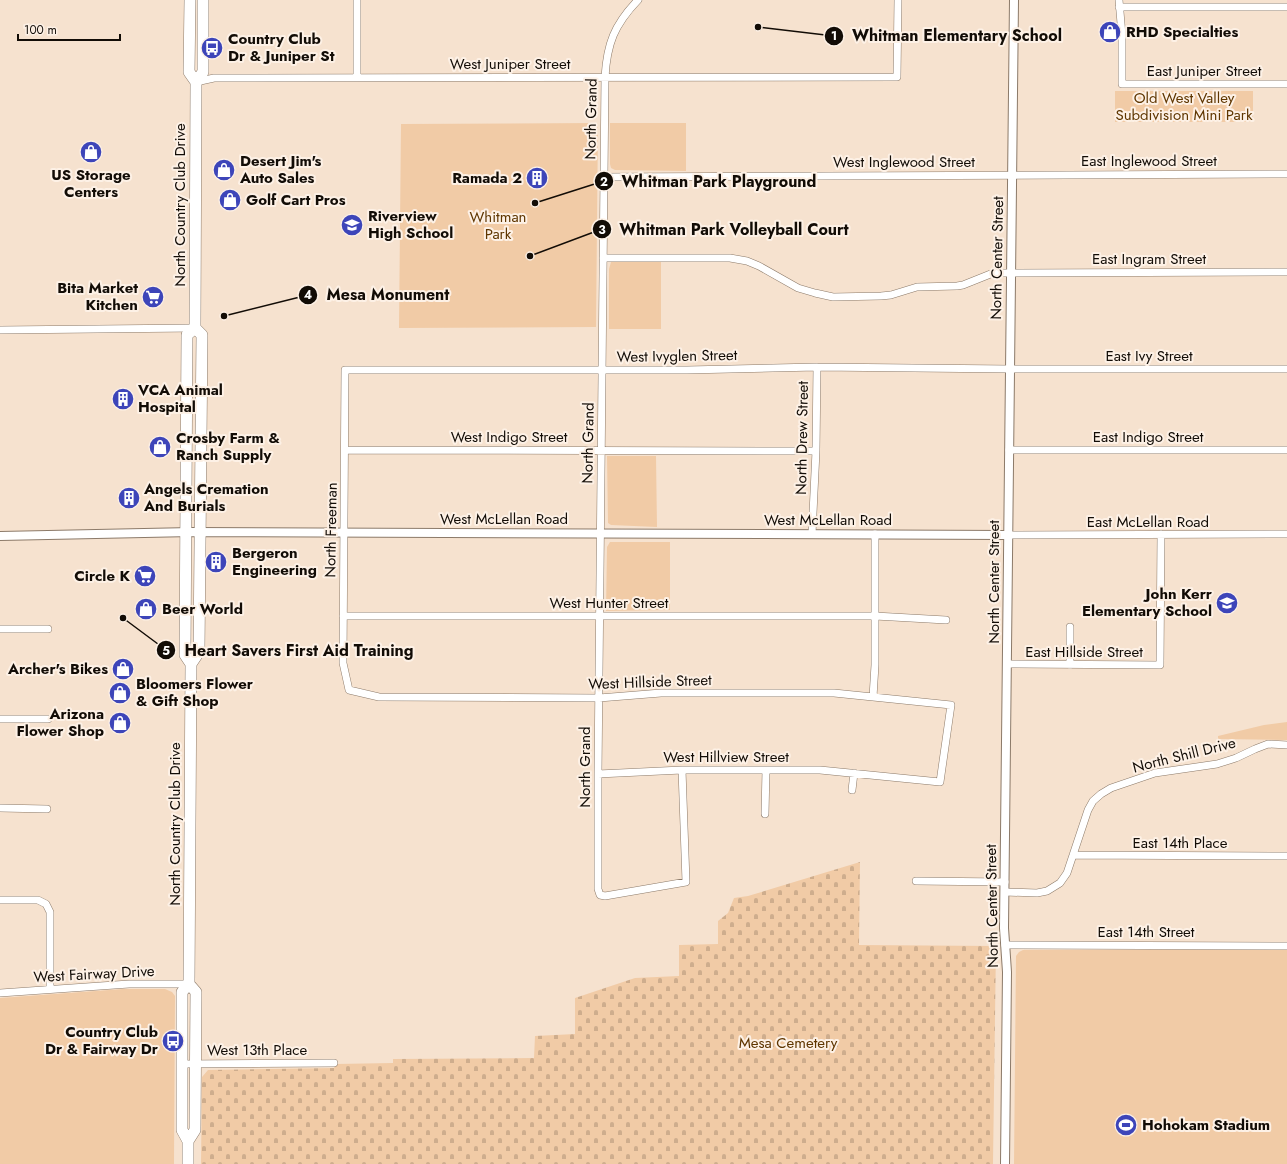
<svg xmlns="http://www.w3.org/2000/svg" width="1287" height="1164" viewBox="0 0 1287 1164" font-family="Jost,sans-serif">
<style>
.green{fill:#f1cba6}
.cemetery{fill:url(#cemetery-stones)}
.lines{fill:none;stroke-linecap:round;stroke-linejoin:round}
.minor-casing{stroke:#8c7a69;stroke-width:8}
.tertiary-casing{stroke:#8c7a69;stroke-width:10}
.primary-casing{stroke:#8c7a69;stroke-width:12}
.minor{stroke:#fff;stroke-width:7}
.tertiary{stroke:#fff;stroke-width:8}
.primary{stroke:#fff;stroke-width:11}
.labels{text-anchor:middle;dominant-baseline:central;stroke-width:4;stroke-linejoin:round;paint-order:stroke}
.poi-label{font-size:15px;font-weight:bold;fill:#120c06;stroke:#fdf1e6;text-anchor:start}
.street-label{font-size:15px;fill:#120c06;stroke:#fdf1e6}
.park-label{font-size:15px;fill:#5f3600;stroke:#fdf1e6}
.leader{fill:none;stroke:#120c06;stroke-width:1.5}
.callout-dot{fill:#120c06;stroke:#fdf1e6;stroke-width:1.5}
.mark-label{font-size:12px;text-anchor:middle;font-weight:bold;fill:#fff}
.callout-label{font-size:16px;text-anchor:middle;font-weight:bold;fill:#120c06;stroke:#fdf1e6;stroke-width:4;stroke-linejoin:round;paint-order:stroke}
</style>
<defs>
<pattern id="cemetery-stones" width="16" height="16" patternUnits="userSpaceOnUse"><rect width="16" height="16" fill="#f1cba6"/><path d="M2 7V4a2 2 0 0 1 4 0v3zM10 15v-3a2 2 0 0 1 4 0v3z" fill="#cead8d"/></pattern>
</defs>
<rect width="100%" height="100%" fill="#f6e2cf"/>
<path class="green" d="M 1115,91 L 1253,91 L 1253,122 L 1115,122 Z
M 598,123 L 596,327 L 399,328 L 401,124 Z
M 610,123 L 686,123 L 686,171 L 615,170 L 611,168 L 610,164 Z
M 614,261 L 661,261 L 661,329 L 609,329 L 609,269 L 611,262 Z
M 607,456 L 656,456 L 657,527 L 611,525 L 608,523 Z
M 610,542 L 670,542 L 670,610 L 606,611 L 607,547 Z
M 1287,722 L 1287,740 L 1218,739 L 1218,736 L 1264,725 Z
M 1023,950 L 1287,950 L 1287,1164 L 1014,1164 L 1016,956 L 1019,952 Z
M 123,989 L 165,989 L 172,992 L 175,996 L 174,1164 L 0,1164 L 0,998 Z"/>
<path class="cemetery" d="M 860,862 L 859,945 L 996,946 L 993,1164 L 201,1164 L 202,1077 L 208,1070 L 334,1068 L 335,1064 L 393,1063 L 393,1059 L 534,1058 L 535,1036 L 575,1034 L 575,998 L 635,978 L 679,976 L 679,945 L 718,944 L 718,921 L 728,913 L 734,898 L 748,896 Z"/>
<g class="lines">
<g class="minor-casing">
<path id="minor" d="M 638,0 C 614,25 607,44 605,77 L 598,774 L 598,889 L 600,895 L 605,896 L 686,882 L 682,770
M 1119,0 L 1122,35 L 1122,84 L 1287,84
M 1119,7 L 1287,7
M 357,77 L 357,0
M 196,82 L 214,78 L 897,77 L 898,0
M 603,177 L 1287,174
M 603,258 L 730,258 L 747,261 L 759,266 L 798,288 L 815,293 L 833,297 L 881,296 L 891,295 L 917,287 L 957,286 L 963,285 L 993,273 L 1287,272
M 0,330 L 195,328
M 345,450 L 816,451
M 1009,450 L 1287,450
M 812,534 L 816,451 L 817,367
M 1008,535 L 1287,534
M 343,616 L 875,616 L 946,620
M 0,629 L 48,629
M 1008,664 L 1160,665 L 1161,534
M 1070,665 L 1070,627
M 873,697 L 875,665 L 875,534
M 0,719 L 48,719
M 598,774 L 682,770 L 820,770 L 940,782 L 951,705 L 834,693 L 661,693 L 599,698 L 379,697 L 349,690 L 343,663 L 345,370 L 687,370 L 817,367 L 1010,369 L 1287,369
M 852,790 L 854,773
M 0,808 L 47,809
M 765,814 L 766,770
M 1073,855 L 1287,856
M 916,881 L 1005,882
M 1005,892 L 1037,893 L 1047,891 L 1060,883 L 1067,873 L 1088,810 L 1093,801 L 1101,794 L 1111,788 L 1155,773 L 1217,764 L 1236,758 L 1255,749 L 1268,744 L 1287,745
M 0,900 L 38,900 L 46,904 L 50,912 L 50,989
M 1005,945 L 1287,946
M 0,993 L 129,984 L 189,984
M 181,1064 L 334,1063"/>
</g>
<g class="tertiary-casing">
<path id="tertiary" d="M 0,536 L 192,532 L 1008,535
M 1005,1164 L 1007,972 L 1004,928 L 1014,0"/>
</g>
<g class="primary-casing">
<path id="primary" d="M 196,82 L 203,72 L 203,0
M 191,664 L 185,655 L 187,335 L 195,328
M 188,1141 L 195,1130 L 196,992 L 189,984
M 188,1164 L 188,1141 L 182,1130 L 182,992 L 189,984 L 191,664 L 199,652 L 202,335 L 195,328 L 196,82 L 189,72 L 190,0"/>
</g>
<use href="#minor" class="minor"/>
<use href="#tertiary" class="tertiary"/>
<use href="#primary" class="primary"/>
</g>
<defs>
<g id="shop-disc" transform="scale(1.15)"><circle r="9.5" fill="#3d45b9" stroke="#fdf1e6"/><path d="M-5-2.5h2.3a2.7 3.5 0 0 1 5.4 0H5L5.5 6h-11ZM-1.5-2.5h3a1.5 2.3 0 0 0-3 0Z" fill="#fff"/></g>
<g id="bus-disc" transform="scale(1.15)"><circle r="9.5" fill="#3d45b9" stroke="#fdf1e6"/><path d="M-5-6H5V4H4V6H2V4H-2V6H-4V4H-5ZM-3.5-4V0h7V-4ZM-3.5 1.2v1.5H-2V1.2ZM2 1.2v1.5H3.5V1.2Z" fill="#fff"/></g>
<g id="building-disc" transform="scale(1.15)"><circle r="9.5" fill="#3d45b9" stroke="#fdf1e6"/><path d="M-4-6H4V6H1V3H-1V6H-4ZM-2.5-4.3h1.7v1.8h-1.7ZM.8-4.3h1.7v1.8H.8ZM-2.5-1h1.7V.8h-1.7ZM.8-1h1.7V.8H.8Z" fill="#fff"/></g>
<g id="school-disc" transform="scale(1.15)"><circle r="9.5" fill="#3d45b9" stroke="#fdf1e6"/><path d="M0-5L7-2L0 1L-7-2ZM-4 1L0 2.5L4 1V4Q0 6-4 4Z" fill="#fff"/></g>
<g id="supermarket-disc" transform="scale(1.15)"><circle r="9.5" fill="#3d45b9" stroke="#fdf1e6"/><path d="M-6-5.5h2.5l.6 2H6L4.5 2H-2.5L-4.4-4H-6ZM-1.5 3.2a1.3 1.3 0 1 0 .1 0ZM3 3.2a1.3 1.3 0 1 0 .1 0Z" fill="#fff"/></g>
<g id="stadium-disc" transform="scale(1.15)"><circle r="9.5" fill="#3d45b9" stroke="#fdf1e6"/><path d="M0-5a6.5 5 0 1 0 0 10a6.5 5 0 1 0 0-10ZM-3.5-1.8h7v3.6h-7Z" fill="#fff"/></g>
</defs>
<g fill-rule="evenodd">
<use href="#shop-disc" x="1110" y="32"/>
<use href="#bus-disc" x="212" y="48"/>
<use href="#shop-disc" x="91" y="152"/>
<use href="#shop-disc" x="224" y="170"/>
<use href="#building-disc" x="537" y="178"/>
<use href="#shop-disc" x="230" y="200"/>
<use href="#school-disc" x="352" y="225"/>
<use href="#supermarket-disc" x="153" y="297"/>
<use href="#building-disc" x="123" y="399"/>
<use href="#shop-disc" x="160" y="447"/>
<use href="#building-disc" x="129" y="498"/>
<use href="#building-disc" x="216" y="562"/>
<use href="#supermarket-disc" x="145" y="576"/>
<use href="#school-disc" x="1227" y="603"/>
<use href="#shop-disc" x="146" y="609"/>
<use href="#shop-disc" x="123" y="669"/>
<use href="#shop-disc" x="120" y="693"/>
<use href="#shop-disc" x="120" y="723"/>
<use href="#bus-disc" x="173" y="1041"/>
<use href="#stadium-disc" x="1126" y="1125"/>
</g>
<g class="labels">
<g class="poi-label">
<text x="1126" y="32">RHD Specialties</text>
<text x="228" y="39">Country Club<tspan x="228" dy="17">Dr &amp; Juniper St</tspan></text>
<text x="240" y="161">Desert Jim's<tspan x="240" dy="17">Auto Sales</tspan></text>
<text x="91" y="175" text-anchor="middle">US Storage<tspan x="91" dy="17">Centers</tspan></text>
<text x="522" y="178" text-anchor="end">Ramada 2</text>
<text x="246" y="200">Golf Cart Pros</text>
<text x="368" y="216">Riverview<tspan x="368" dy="17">High School</tspan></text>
<text x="138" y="288" text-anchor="end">Bita Market<tspan x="138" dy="17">Kitchen</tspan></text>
<text x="138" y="390">VCA Animal<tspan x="138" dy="17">Hospital</tspan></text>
<text x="176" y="438">Crosby Farm &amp;<tspan x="176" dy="17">Ranch Supply</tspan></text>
<text x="144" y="489">Angels Cremation<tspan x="144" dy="17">And Burials</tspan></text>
<text x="232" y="553">Bergeron<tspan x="232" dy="17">Engineering</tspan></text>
<text x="130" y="576" text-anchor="end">Circle K</text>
<text x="1212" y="594" text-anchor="end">John Kerr<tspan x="1212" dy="17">Elementary School</tspan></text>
<text x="162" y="609">Beer World</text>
<text x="108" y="669" text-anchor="end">Archer's Bikes</text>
<text x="136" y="684">Bloomers Flower<tspan x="136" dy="17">&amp; Gift Shop</tspan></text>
<text x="104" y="714" text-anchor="end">Arizona<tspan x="104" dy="17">Flower Shop</tspan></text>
<text x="158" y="1032" text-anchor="end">Country Club<tspan x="158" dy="17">Dr &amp; Fairway Dr</tspan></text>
<text x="1142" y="1125">Hohokam Stadium</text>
</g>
<g class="street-label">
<text x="510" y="64">West Juniper Street</text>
<text x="1204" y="71">East Juniper Street</text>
<text transform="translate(591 119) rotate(-89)">North Grand</text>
<text x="1149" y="161">East Inglewood Street</text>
<text x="904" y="162">West Inglewood Street</text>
<text transform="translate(180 205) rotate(-90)">North Country Club Drive</text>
<text transform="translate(997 258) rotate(-89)">North Center Street</text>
<text x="1149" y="259">East Ingram Street</text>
<text transform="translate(677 356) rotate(-1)">West Ivyglen Street</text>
<text x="1149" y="356">East Ivy Street</text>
<text x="509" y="437">West Indigo Street</text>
<text x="1148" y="437">East Indigo Street</text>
<text transform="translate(802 438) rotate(-89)">North Drew Street</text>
<text transform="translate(588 443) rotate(-89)">North Grand</text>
<text x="504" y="519">West McLellan Road</text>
<text x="828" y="520">West McLellan Road</text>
<text x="1148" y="522">East McLellan Road</text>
<text transform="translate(331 530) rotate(-89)">North Freeman</text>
<text transform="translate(994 582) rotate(-90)">North Center Street</text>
<text x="609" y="603">West Hunter Street</text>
<text x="1084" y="652">East Hillside Street</text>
<text transform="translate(650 682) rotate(-2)">West Hillside Street</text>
<text transform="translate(1184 755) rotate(-14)">North Shill Drive</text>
<text x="726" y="757">West Hillview Street</text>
<text transform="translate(585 767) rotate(-90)">North Grand</text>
<text transform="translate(175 824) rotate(-90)">North Country Club Drive</text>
<text x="1180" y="843">East 14th Place</text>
<text transform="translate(992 906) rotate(-91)">North Center Street</text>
<text x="1146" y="932">East 14th Street</text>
<text transform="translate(94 974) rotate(-3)">West Fairway Drive</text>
<text x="257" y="1050">West 13th Place</text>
</g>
<g class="park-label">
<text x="1184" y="98">Old West Valley<tspan x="1184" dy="17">Subdivision Mini Park</tspan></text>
<text x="498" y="217">Whitman<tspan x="498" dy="17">Park</tspan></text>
<text x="788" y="1043">Mesa Cemetery</text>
</g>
</g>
<path class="leader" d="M758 27L834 36M535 203L604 181M530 256L602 229M224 316L308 295M123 618L166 650"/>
<g class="callout-dot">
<circle cx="758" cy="27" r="4"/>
<circle cx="535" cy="203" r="4"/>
<circle cx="530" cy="256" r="4"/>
<circle cx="224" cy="316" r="4"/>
<circle cx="123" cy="618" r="4"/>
<circle cx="834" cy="36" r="10"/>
<circle cx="604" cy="181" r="10"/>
<circle cx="602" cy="229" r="10"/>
<circle cx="308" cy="295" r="10"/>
<circle cx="166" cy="650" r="10"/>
</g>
<g class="mark-label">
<text x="834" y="40">1</text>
<text x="604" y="186">2</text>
<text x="602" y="234">3</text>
<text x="308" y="299">4</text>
<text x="166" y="655">5</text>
</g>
<g class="callout-label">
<text x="957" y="41">Whitman Elementary School</text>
<text x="719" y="187">Whitman Park Playground</text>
<text x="734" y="235">Whitman Park Volleyball Court</text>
<text x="388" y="300">Mesa Monument</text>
<text x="299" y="656">Heart Savers First Aid Training</text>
</g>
<path d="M18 34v6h102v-6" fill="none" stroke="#120c06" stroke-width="2"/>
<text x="24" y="34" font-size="12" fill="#120c06" stroke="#fdf1e6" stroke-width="3" paint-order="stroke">100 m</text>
</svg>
